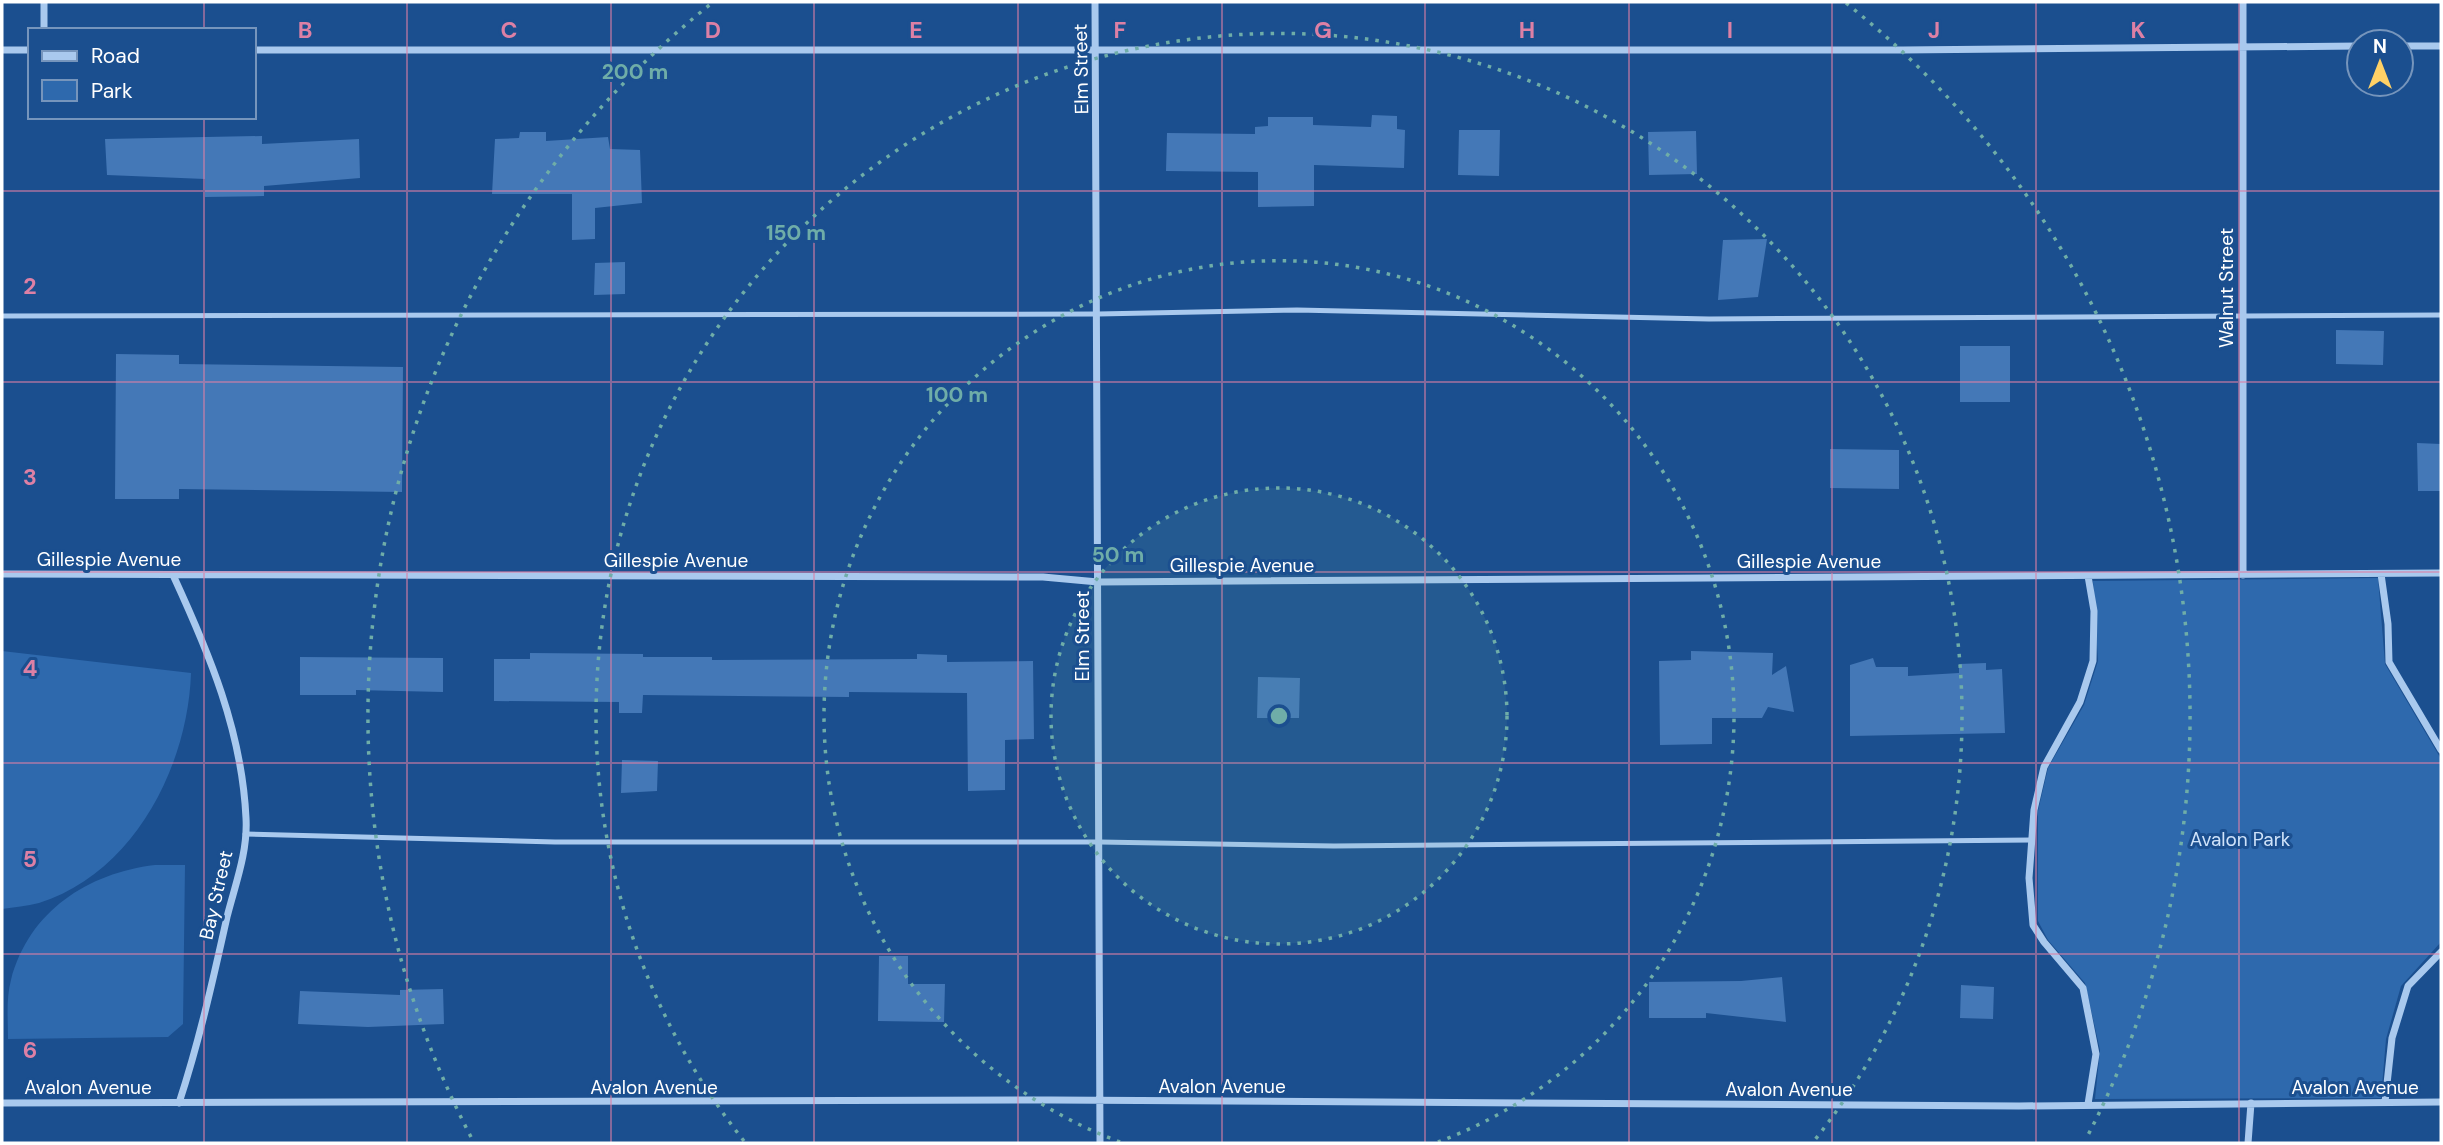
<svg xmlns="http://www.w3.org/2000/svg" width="2443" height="1145" viewBox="0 0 2443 1145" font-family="'DM Sans',sans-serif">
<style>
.green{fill:#2e69ad}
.building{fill:#4478b7}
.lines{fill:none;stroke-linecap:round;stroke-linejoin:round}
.lane{stroke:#a9c9ee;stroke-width:5}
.street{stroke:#a9c9ee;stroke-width:7}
.grid{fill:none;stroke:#dd80a5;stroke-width:2;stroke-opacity:0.55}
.ring{fill:none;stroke:#6fada8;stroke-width:3.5;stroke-dasharray:3.5 7}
.labels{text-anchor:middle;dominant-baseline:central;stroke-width:6;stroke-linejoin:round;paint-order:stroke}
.street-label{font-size:19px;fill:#fff;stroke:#1b4f8f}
.park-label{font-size:19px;fill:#cfe3fa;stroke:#1b4f8f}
.grid-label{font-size:23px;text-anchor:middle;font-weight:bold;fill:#dd80a5;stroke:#1b4f8f;stroke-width:6;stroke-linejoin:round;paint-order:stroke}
.centre{fill:#6fada8;stroke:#1b4f8f;stroke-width:3.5}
.ring-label{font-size:21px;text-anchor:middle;font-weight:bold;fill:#6fada8;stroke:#1b4f8f;stroke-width:6;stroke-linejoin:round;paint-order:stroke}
</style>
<rect width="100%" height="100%" fill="#1b4f8f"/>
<path class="green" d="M 2378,578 L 2385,664 L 2441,759 L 2441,942 L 2401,986 L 2386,1039 L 2381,1098 L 2095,1099 L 2100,1050 L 2085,983 L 2048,940 L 2038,921 L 2038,811 L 2048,768 L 2084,705 L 2098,661 L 2093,581 Z
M 2,651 L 191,673 C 188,766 134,873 39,903 C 27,906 14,907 2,909 Z
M 155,865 L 185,865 L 183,1024 L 168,1037 L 8,1039 C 8,1020 6,998 11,980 C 29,911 88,873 155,865 Z"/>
<path class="building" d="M 1372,115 L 1397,116 L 1397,129 L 1405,130 L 1404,168 L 1314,165 L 1314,206 L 1258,207 L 1258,172 L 1166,171 L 1167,133 L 1255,134 L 1255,127 L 1268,126 L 1268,117 L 1313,117 L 1313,125 L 1371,127 Z
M 1459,130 L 1500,130 L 1499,176 L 1458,175 Z
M 1696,131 L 1697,174 L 1649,175 L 1648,132 Z
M 520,132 L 546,132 L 546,141 L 608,137 L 610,149 L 640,150 L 642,203 L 595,208 L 595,239 L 572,240 L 572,194 L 492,194 L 495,139 L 519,138 Z
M 262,136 L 262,144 L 359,139 L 360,178 L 264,186 L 264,196 L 205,197 L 205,179 L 107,175 L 105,139 Z
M 1767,239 L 1758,297 L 1718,300 L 1723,240 Z
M 625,262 L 625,294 L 594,295 L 595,263 Z
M 2336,330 L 2384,331 L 2383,365 L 2336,364 Z
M 1960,346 L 2010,346 L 2010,402 L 1960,402 Z
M 116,354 L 179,355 L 179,364 L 403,367 L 402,492 L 179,489 L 179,499 L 115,499 Z
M 2417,443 L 2441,444 L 2441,491 L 2418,491 Z
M 1830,449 L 1899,450 L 1899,489 L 1830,488 Z
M 1691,651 L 1773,653 L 1772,675 L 1786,666 L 1794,712 L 1768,707 L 1762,718 L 1712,718 L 1712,744 L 1660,745 L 1659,661 L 1691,660 Z
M 530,653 L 643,654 L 643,657 L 712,657 L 712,660 L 917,659 L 917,654 L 947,655 L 947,662 L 1033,661 L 1034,739 L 1005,740 L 1005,790 L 968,791 L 967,693 L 849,692 L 849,697 L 643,695 L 642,713 L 619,713 L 619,702 L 494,701 L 494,659 L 530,659 Z
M 300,657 L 443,658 L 443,692 L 356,690 L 356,695 L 300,695 Z
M 1873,658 L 1876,667 L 1908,667 L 1908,676 L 1959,673 L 1959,664 L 1986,663 L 1986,670 L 2002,669 L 2005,733 L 1850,736 L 1850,665 Z
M 1258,677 L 1300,678 L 1299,718 L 1257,718 Z
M 622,760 L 658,761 L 657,791 L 621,793 Z
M 879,956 L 908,956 L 908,984 L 945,984 L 944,1022 L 878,1021 Z
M 1782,977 L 1786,1022 L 1706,1013 L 1706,1018 L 1649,1018 L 1649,982 L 1741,981 Z
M 1961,985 L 1994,987 L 1993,1019 L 1960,1018 Z
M 443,989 L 444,1024 L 368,1027 L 298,1024 L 300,991 L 400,995 L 400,990 Z"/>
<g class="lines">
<path class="lane" d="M 2,316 L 1098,314 L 1297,310 L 1709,319 L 2441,315
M 245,834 L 555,842 L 1100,842 L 1334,846 L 2032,840"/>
<path class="street" d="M 44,2 L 44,30
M 1095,2 L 1100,1143
M 2243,2 L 2243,575
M 2401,46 L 2441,46
M 2,50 L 30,50
M 254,50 L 1903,50 L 2359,46
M 2,574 L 1043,577 L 1098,582 L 2441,573
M 2381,574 L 2388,624 L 2389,662 L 2441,750
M 173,575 C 209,653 242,731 246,818 C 248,852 235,885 227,917 C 213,980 199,1042 179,1103
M 2088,576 L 2094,611 L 2093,661 L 2080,702 L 2044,767 L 2034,810 L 2029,878 L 2033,925 L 2044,942 L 2083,988 L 2096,1054 L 2088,1104
M 2385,1102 L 2392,1038 L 2408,986 L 2441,952
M 2,1103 L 1051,1100 L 2019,1106 L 2441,1102
M 2248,1143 L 2251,1103"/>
</g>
<path class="grid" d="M 204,2 L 204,30M 407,2 L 407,1143M 611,2 L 611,1143M 814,2 L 814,1143M 1018,2 L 1018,1143M 1222,2 L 1222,1143M 1425,2 L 1425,1143M 1629,2 L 1629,1143M 1832,2 L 1832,1143M 2036,2 L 2036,1143M 2239,2 L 2239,1143M 204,117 L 204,1143M 2,191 L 2441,191M 2,382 L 2441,382M 2,572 L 2441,572M 2,763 L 2441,763M 2,954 L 2441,954"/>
<circle cx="1279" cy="716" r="228" fill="#6fada8" fill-opacity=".12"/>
<g class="ring">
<circle cx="1279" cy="716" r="228"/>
<path d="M1120 1142A455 455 0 1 1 1438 1142"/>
<path d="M744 1141A683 683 0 1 1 1814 1141"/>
<path d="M471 1137A911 911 0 0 1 712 3M1846 3A911 911 0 0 1 2087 1137"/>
</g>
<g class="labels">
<g class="street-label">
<text transform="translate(1081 69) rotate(-91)">Elm Street</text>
<text transform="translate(2226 288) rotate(-90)">Walnut Street</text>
<text x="109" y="559">Gillespie Avenue</text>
<text x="676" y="560">Gillespie Avenue</text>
<text x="1809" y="561">Gillespie Avenue</text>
<text x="1242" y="565">Gillespie Avenue</text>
<text transform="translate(1082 636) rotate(-90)">Elm Street</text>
<text transform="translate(216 895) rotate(-77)">Bay Street</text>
<text x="1222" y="1086">Avalon Avenue</text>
<text x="88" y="1087">Avalon Avenue</text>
<text x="654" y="1087">Avalon Avenue</text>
<text x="2355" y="1087">Avalon Avenue</text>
<text x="1789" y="1089">Avalon Avenue</text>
</g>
<g class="park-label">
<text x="2240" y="839">Avalon Park</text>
</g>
</g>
<g class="grid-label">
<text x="305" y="38">B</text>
<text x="509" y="38">C</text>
<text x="713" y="38">D</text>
<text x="916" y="38">E</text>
<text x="1120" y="38">F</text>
<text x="1323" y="38">G</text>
<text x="1527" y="38">H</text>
<text x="1730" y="38">I</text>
<text x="1934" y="38">J</text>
<text x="2138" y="38">K</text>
<text x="30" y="294">2</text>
<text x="30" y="485">3</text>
<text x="30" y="676">4</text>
<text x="30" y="867">5</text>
<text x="30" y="1058">6</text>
</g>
<circle cx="1279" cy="716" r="10" class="centre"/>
<g class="ring-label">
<text x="635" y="79">200 m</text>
<text x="796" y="240">150 m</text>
<text x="957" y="402">100 m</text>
<text x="1118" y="562">50 m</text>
</g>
<rect width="2443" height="1145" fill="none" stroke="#ffffff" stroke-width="7"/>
<rect x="28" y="28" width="228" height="91" fill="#1b4f8f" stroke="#7695bc" stroke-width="2"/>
<rect x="42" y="51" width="35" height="10" fill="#a9c9ee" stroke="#7695bc" stroke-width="2"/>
<text x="91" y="63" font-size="21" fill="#ffffff">Road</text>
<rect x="42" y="80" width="35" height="21" fill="#2e69ad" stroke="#7695bc" stroke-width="2"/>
<text x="91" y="98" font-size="21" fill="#ffffff">Park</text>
<g transform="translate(2380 63)"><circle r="33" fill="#1b4f8f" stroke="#7695bc" stroke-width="2"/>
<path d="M0-5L12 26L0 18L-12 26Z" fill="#ffd166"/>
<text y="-10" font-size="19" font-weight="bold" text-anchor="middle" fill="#ffffff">N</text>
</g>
</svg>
